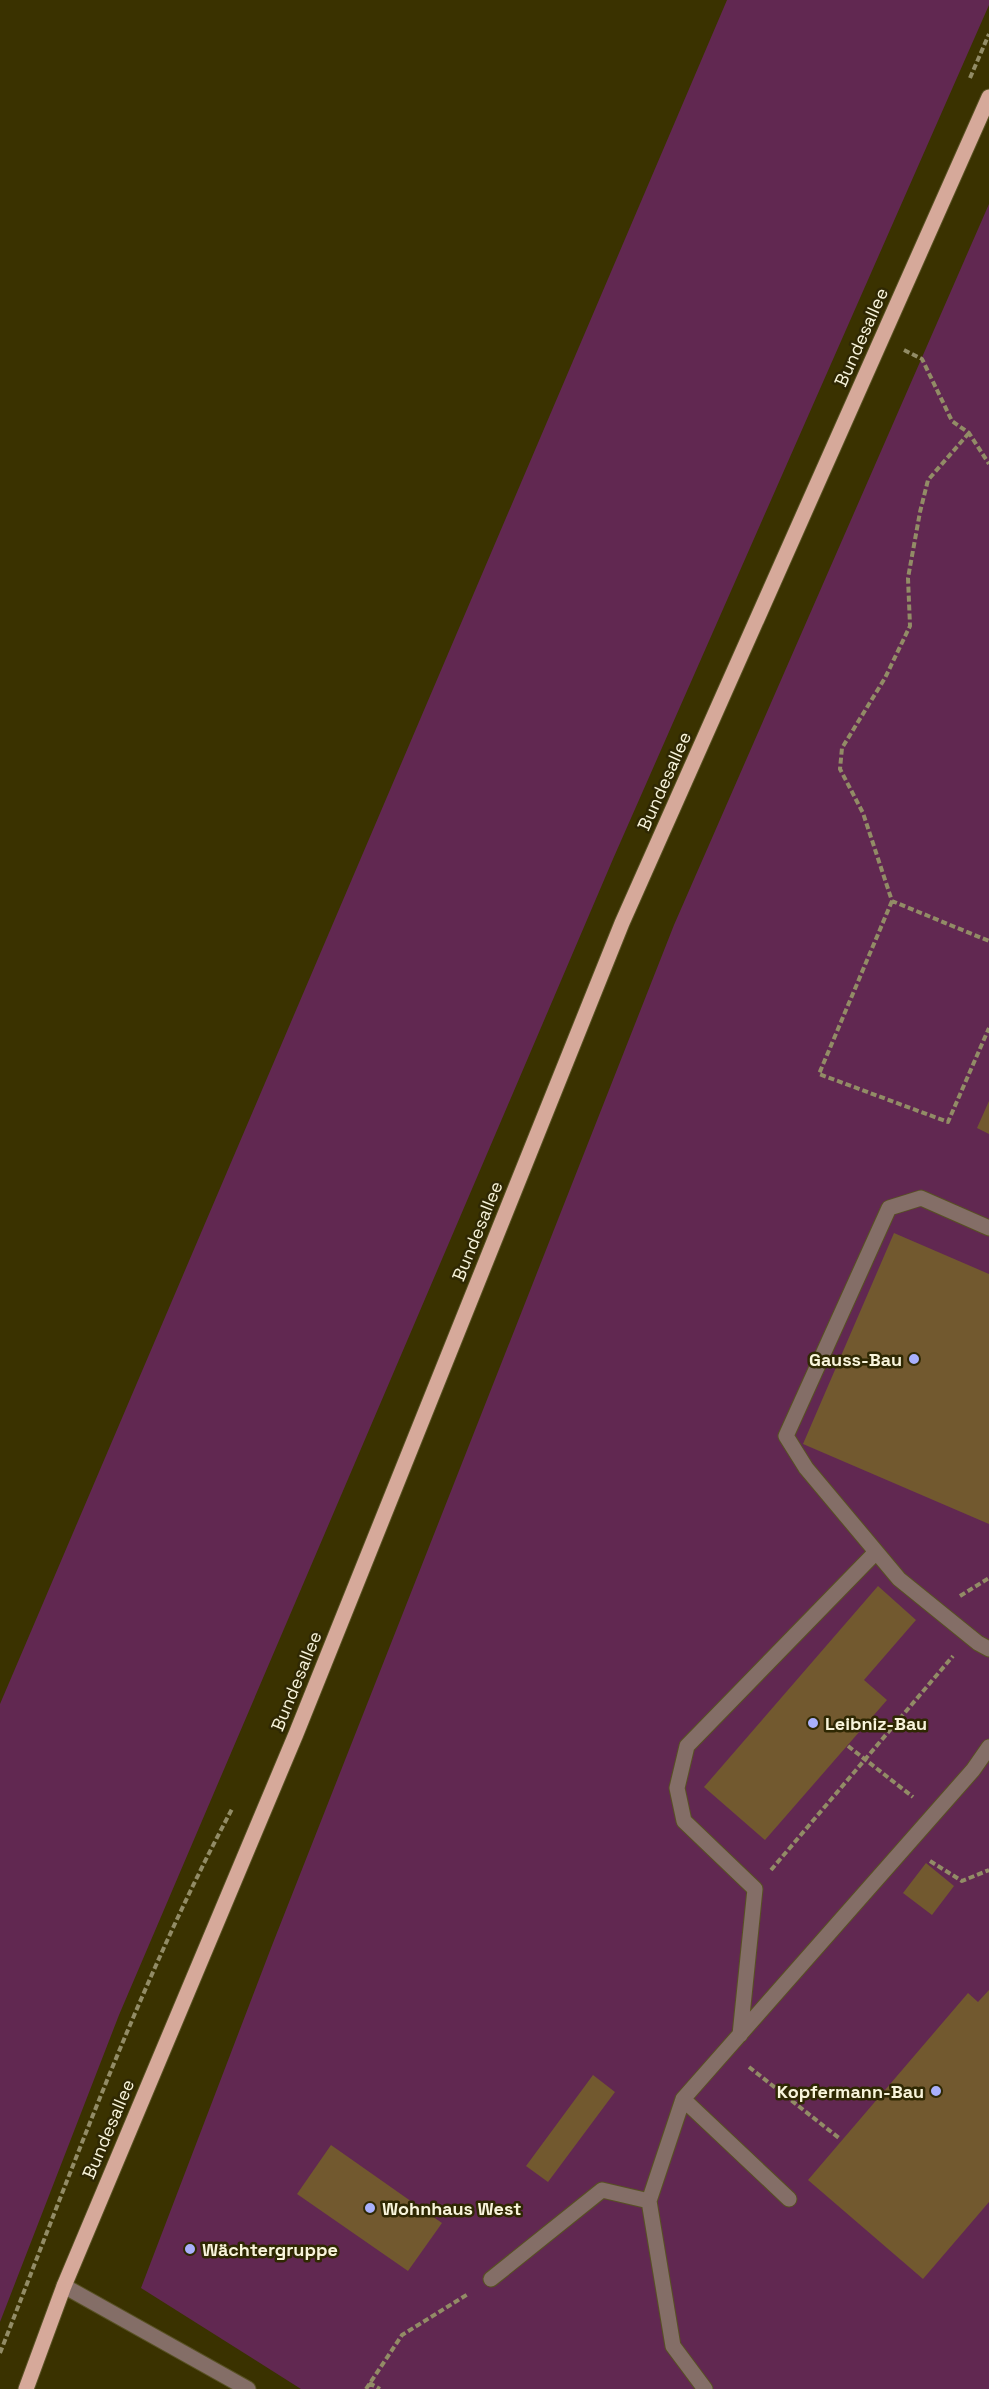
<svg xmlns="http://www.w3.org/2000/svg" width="989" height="2389" viewBox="0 0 989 2389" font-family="'Space Grotesk',sans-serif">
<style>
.green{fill:#612851}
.building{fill:#72592f}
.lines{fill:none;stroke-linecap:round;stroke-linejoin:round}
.minor-casing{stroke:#585123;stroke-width:17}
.major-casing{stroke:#585123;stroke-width:17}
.path{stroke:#928c66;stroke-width:4;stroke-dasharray:6 3;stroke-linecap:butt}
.minor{stroke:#846e67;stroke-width:15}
.major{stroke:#d6a99a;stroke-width:15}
.poi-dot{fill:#a9b0fc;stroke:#2f2803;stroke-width:2}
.labels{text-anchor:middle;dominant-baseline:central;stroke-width:5;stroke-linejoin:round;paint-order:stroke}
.street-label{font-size:18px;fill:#f8f4db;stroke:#2f2803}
.poi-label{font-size:18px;font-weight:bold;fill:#f8f4db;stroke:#2f2803;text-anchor:start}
</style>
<rect width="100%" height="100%" fill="#3a3200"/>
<path class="green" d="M 727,0 L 989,0 L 989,5 L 613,859 L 119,2015 L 0,2322 L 0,1704 Z
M 989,204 L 989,2389 L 301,2389 L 141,2288 L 271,1948 L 674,925 Z"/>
<path class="building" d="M 989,1101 L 989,1134 L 977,1128 Z
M 894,1233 L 989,1274 L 989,1524 L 803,1444 Z
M 878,1586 L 916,1620 L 864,1680 L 887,1700 L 765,1840 L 704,1787 Z
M 926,1863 L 954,1886 L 932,1915 L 903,1893 Z
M 989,1990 L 989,2202 L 923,2279 L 808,2180 L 968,1993 L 978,2002 Z
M 593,2075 L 615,2092 L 548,2182 L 526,2166 Z
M 331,2145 L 442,2223 L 408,2271 L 297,2194 Z"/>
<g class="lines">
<g class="minor-casing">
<path id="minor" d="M 989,1228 L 921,1198 L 889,1208 L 786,1436 L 806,1468 L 899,1579 L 978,1643 L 989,1649
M 740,2035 L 755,1889 L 684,1821 L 677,1788 L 687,1746 L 876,1552
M 683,2099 L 789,2199
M 491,2279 L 602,2190 L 649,2201
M 64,2286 L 248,2389
M 705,2389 L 673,2346 L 649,2201 L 683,2099 L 973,1770 L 989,1747"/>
</g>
<g class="major-casing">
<path id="major" d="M 26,2389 L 64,2286 L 296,1734 L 622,923 L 989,97"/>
</g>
<path class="path" d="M 970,78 L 989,34
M 904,350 L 922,359 L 952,421 L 969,433 L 989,464
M 969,433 L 928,480 L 920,512 L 908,578 L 910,626 L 885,678 L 842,748 L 840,769 L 863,813 L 892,901 L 989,941
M 892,901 L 819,1074 L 948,1122 L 989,1028
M 960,1596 L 989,1578
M 848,1746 L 913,1797
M 930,1861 L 962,1881 L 989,1870
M 771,1870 L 953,1656
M 749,2067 L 839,2138
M 0,2353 C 72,2170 139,1983 232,1809
M 369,2383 L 380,2389
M 366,2389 L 402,2335 L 468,2294"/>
<use href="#minor" class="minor"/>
<use href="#major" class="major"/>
</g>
<g class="poi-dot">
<circle cx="914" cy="1359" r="6"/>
<circle cx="813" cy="1723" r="6"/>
<circle cx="936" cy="2091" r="6"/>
<circle cx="370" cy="2208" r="6"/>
<circle cx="190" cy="2249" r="6"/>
</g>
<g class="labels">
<g class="street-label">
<text transform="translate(861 337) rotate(-66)">Bundesallee</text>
<text transform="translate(664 781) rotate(-66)">Bundesallee</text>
<text transform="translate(477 1231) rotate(-68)">Bundesallee</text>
<text transform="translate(296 1681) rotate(-68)">Bundesallee</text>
<text transform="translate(108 2129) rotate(-67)">Bundesallee</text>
</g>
<g class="poi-label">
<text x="902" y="1359" text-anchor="end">Gauss-Bau</text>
<text x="825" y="1723">Leibniz-Bau</text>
<text x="924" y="2091" text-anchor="end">Kopfermann-Bau</text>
<text x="382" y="2208">Wohnhaus West</text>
<text x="202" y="2249">Wächtergruppe</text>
</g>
</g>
</svg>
